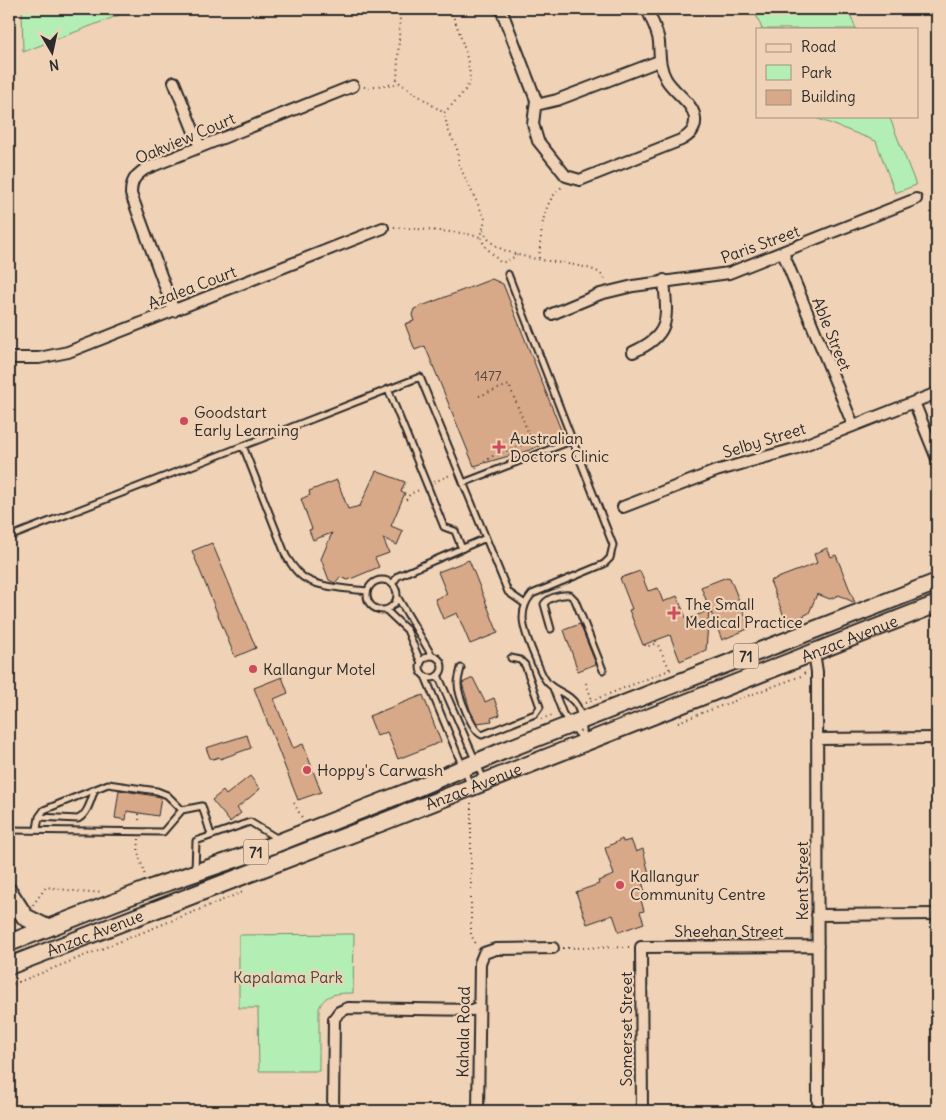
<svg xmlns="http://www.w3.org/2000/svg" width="946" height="1120" viewBox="0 0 946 1120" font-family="Delius,sans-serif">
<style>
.green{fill:#b3efb4;stroke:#6f8d70}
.building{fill:#d8a989;stroke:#2b2b2b}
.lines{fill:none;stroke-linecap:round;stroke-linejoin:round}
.service-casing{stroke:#2b2b2b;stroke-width:9}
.minor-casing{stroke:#2b2b2b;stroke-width:14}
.trunk-casing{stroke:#2b2b2b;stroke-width:20}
.path{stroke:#2b2b2b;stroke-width:2;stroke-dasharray:1 4;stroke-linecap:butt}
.service{stroke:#f0d2b6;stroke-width:5}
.minor{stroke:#f0d2b6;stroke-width:10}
.trunk{stroke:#f0d2b6;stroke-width:16}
.poi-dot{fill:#d1495b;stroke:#f0d2b6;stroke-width:2}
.labels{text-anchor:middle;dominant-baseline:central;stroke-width:4.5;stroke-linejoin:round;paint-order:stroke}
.number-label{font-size:14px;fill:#564a42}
.shield{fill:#f0d2b6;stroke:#665d55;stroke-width:1}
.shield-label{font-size:15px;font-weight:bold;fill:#2b2b2b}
.street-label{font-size:16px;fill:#2b2b2b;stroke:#f0d2b6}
.poi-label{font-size:16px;fill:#2b2b2b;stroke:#f0d2b6;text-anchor:start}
.park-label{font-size:16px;fill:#3f4840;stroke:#f0d2b6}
</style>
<rect width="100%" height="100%" fill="#f0d2b6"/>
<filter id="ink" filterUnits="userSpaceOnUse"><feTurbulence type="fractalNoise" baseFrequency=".02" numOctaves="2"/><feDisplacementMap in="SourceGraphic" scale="10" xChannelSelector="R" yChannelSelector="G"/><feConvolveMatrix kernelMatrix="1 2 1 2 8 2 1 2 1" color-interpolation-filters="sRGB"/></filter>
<g filter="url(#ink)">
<path class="green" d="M 22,9 L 135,9 L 23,52 Z
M 754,9 L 848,9 L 856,29 L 762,29 Z
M 811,116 L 889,116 L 916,185 L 895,193 L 876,141 Z
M 354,934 L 353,993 C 339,993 324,993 319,1009 L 319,1071 L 259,1071 L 258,1008 L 239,1008 L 239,935 Z"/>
<path class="building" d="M 492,279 L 503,284 L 563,435 L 530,450 L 474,466 L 425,346 L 415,350 L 405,324 L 414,321 L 412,315 L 414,309 Z
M 376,471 L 405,482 L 401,492 L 405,493 L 391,526 L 403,531 L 397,545 L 383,538 L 389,553 L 375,558 L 379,567 L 348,580 L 340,577 L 335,583 L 329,580 L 321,559 L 332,533 L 313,540 L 309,530 L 312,529 L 301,499 L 310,495 L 309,491 L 337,480 L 348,509 L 360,506 Z
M 212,543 L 256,648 L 235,657 L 192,551 Z
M 827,548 L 831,557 L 836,555 L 855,603 L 839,595 L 830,599 L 817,594 L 809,613 L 787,624 L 770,581 L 817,563 L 814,554 Z
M 469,560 L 498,633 L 470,644 L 457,613 L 443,619 L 435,599 L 447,594 L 438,572 Z
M 640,571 L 648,591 L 658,588 L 663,602 L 677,596 L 687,620 L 709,610 L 706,650 L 680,661 L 670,635 L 643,645 L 629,610 L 632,609 L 620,578 Z
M 727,577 L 730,578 L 750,628 L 722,640 L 701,587 Z
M 580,624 L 596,664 L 578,671 L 564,630 Z
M 282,677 L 288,693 L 274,699 L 293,748 L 303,744 L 321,792 L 298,800 L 254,688 Z
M 473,678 L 485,702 L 494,698 L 500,715 L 491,718 L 492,721 L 477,723 L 470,710 L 462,683 Z
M 423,695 L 441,742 L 398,759 L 387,732 L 377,736 L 369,716 Z
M 247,735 L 251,748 L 220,759 L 219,757 L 213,759 L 210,758 L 206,748 Z
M 250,776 L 260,789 L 237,808 L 241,813 L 230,822 L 212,800 L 223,791 L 226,795 Z
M 119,790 L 161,797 L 158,816 L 127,811 L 126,820 L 115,818 Z
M 622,839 L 623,842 L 631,840 L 636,852 L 643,849 L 649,874 L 641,876 L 646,898 L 641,900 L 644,911 L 640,912 L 644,923 L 619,932 L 613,915 L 587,924 L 576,892 L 599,884 L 598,881 L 614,875 L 605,848 Z"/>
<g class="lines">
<g class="service-casing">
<path id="service" d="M 508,274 L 613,545 L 610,558 L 604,564 L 532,594 C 515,613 526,635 534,655 C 538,664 541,675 547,682 C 555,692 570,693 577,706 C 582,715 583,729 584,739
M 388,389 L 444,527 L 455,531 L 462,549
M 243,446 L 286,556 C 291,564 297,574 306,579 C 322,588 350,589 367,591
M 463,483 L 571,441
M 9,537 L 420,377 L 508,592 L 525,604
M367 595a15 15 0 1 1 30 0a15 15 0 1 1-30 0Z
M 393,583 L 398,576 L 486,538
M 398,598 L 432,656
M 386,610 L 407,630 L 421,663
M 551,629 L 544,604 C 549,597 562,594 570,595 L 575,600 L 603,670
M420 667a11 11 0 1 1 22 0a11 11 0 1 1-22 0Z
M 461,668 C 460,673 458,678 458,684 C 458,695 472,731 482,735 L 535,714 L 540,707 L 525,665 L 520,660 L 511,658
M 438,675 L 484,780
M 425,676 L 470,784
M 553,688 L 563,714 L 584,741
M 39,817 L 78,819 C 88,814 91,799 95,789
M 37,829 L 39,817 L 44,810 L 108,784 L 157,791 L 167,795 L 182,810
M 9,830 L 163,832 L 182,810 L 202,806 L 211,835
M 195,870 L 196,841 L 250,822 L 278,839"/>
</g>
<g class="minor-casing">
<path id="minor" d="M 501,9 L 536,100 L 533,124 L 538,141 L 566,176 L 580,180 L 681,140 C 689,136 696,130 695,119 C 694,103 674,93 666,79 C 659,66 660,56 659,42 C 658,31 651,19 647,9
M 174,82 L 200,147
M 536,105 L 557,100 L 659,61
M 783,253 L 853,425
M 174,311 L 131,194 C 131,181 135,176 145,169 L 353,86
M 552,314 L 600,294 L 633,286 L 729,273 L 916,199
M 633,352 C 672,335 667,317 664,280
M 9,358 L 39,358 L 68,352 L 383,228
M 914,402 L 937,459
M 623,507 L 716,471 L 794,449 L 937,393
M 814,652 L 817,672 L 818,1111
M 817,739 L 937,738
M 817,915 L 937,914
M 333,1111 L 334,1019 L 339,1012 L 348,1008 L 477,1010
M 478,1111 L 480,963 L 484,953 L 496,949 L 553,948
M 642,1111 L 641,947 L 818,946"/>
</g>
<g class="trunk-casing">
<g id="trunk">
<path d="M 9,892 L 25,917 L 47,928"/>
<path d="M 9,943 L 154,887 L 247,855 L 412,790 L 503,751 L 937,582"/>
<path id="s1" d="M 9,966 L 388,820 L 937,604"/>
</g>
</g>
<path class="path" d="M 398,9 L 400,17 L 397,81 L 444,113
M 450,9 C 456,22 474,70 469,83 C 465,93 452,104 444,113 L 448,130 L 457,148 L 459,165 L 485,219 L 481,237 L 484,245 L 500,262 L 506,262 L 517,255
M 364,87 L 399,84
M 394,227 L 462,233 L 481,237
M 484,230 C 491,263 571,259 596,271 C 601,273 604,278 607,282
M 539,258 C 542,234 540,204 562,187
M 479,396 L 509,385 L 534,447
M 476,468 L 493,456 L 532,441
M 434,482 L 450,475
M 406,500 L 410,494 L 419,490
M 9,508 L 12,508
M 656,641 L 670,670
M 645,645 L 646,647 L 657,643
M 586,683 L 592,700
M 586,703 L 672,669
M 541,719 L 553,715
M 678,722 L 801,676 L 806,672
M 294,803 L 302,818
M 471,803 L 471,935 L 477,946
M 139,814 L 139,824
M 139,839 L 138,852 L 145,876
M 33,905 L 46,887 L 88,893 L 103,891
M 563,948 L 631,947
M 9,986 L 243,892"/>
<use href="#service" class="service"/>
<use href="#minor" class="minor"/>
<use href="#trunk" class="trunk"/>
</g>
</g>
<g class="poi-dot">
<circle cx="184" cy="421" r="5"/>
<path d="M496.5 439.5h5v5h5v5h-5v5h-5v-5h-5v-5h5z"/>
<path d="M671.5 605.5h5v5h5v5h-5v5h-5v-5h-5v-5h5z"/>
<circle cx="253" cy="669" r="5"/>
<circle cx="307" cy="770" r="5"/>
<circle cx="620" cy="885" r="5"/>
</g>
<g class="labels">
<g class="number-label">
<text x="488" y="376">1477</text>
</g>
<g class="shield">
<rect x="733.5" y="643.5" width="25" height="25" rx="4"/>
<rect x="243.5" y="839.5" width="25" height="25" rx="4"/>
</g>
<g class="shield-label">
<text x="746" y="656">71</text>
<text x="256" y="852">71</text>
</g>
<g class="street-label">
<text transform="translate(185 138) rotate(-23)">Oakview Court</text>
<text transform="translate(760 244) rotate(-20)">Paris Street</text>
<text transform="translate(192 287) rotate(-21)">Azalea Court</text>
<text transform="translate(832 334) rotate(68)">Able Street</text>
<text transform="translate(764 440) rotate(-17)">Selby Street</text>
<text stroke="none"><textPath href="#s1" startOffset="902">Anzac Avenue</textPath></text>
<text stroke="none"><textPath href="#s1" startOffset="498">Anzac Avenue</textPath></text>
<text transform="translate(802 881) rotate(-90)">Kent Street</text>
<text x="729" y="931">Sheehan Street</text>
<text stroke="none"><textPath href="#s1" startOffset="92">Anzac Avenue</textPath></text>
<text transform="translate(626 1029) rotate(-90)">Somerset Street</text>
<text transform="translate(463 1032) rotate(-89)">Kahala Road</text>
</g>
<g class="poi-label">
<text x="194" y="412">Goodstart<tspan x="194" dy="18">Early Learning</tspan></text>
<text x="510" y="438">Australian<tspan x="510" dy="18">Doctors Clinic</tspan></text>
<text x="685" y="604">The Small<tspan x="685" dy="18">Medical Practice</tspan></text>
<text x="263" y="669">Kallangur Motel</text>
<text x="317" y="770">Hoppy's Carwash</text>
<text x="630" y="876">Kallangur<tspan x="630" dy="18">Community Centre</tspan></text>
</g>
<g class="park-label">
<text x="288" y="977">Kapalama Park</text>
</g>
</g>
<rect width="946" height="1120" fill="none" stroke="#f0d2b6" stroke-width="30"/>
<rect x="15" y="15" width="916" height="1090" fill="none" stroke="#2b2b2b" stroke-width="2" filter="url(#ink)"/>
<rect x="756" y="28" width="162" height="90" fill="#f0d2b6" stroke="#a18f7e"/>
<rect x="766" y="44" width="25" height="8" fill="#f0d2b6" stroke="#a18f7e"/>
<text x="801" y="52" font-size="15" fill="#2b2b2b">Road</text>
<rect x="766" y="65" width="25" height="15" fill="#b3efb4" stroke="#a18f7e"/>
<text x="801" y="78" font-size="15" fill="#2b2b2b">Park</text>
<rect x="766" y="90" width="25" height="15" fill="#d8a989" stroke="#a18f7e"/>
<text x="801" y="102" font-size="15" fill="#2b2b2b">Building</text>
<g transform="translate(52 52) rotate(171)" stroke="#f0d2b6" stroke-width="4" paint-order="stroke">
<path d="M0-4L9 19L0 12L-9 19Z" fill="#2b2b2b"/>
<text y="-8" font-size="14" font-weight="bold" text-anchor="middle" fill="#2b2b2b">N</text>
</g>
</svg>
